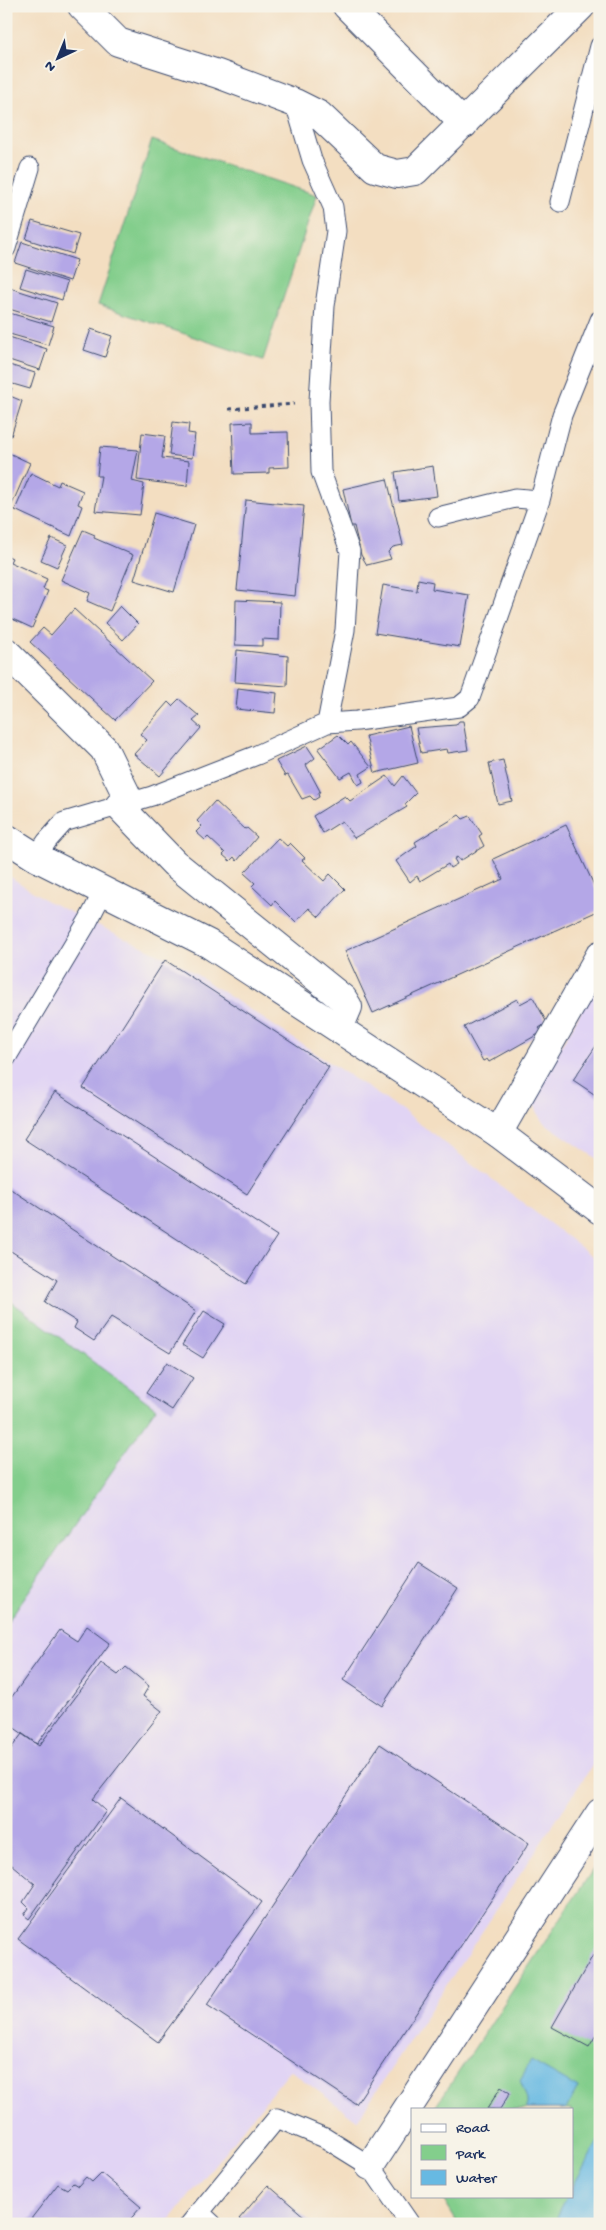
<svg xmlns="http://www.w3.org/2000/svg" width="606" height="2230" viewBox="0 0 606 2230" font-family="'Gochi Hand',sans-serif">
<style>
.built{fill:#e1d4f4}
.green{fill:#83ce8c;stroke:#4f7e75}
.water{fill:#67b9e2;stroke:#4174a0}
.building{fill:#b4a7e7}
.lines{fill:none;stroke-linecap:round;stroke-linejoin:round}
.lane-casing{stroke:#3b496d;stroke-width:21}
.street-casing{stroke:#3b496d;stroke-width:30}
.secondary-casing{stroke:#3b496d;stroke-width:30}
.path{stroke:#3b496d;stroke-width:3;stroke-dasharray:4 4;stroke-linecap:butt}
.lane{stroke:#fff;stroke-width:19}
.street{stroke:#fff;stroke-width:28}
.secondary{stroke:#fff;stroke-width:28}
</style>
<rect width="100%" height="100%" fill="#f7f3e8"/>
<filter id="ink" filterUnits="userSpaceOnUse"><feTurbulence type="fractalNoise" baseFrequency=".02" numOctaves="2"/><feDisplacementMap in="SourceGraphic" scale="10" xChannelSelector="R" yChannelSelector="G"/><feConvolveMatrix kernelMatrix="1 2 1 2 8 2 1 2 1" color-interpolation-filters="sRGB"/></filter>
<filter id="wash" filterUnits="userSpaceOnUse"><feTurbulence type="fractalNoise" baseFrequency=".0096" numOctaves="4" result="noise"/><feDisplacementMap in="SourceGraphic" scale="20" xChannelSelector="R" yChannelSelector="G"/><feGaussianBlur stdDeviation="1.12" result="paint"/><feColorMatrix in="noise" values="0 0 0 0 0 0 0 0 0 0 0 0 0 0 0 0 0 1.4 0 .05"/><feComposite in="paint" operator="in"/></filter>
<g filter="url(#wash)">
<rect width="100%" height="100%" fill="#f3dec1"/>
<path class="built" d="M 6,874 L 47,901 L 182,965 L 403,1111 L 600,1262 L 600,1754 L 357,2120 L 290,2070 L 167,2224 L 6,2224 Z
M 600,979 L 600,1161 L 542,1121 L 531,1098 Z"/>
<path class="green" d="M 152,140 L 317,195 L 263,360 L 98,305 Z
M 6,1298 L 156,1408 L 6,1624 Z
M 600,1859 L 600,2224 L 458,2224 L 441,2196 L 572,2196 L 572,2109 L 434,2109 Z"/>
<path class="water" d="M 531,2061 L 578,2088 L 566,2109 L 527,2109 L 527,2099 L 520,2080 Z
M 600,2138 L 600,2224 L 553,2224 L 568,2196 L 572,2196 L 572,2188 Z"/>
<g id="blocks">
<path class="building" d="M 32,221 L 79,235 L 73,254 L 26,239 Z
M 22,242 L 77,260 L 70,281 L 15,263 Z
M 26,269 L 67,282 L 62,300 L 20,287 Z
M 7,287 L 57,303 L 51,322 L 6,308 Z
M 6,312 L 54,326 L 48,345 L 6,333 Z
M 91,329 L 112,336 L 105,357 L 84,350 Z
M 6,336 L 47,349 L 40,370 L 6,359 Z
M 6,364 L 35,373 L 30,389 L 6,382 Z
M 6,386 L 12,388 L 10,396 L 22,401 L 11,436 L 6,434 Z
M 173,422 L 189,424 L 188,433 L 195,434 L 192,458 L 169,455 Z
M 252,422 L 252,433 L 288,432 L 289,467 L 269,468 L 269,473 L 234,474 L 232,423 Z
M 142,433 L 165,436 L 162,458 L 189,461 L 187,486 L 137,480 Z
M 100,447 L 138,450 L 132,481 L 144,484 L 140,515 L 95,511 L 101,476 L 97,476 Z
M 9,453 L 30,463 L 10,509 L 6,507 L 6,459 Z
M 433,466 L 437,496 L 399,501 L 395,472 Z
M 31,473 L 58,486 L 60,481 L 83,491 L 78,504 L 82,506 L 71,536 L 15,510 Z
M 387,479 L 403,545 L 393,547 L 388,552 L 391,559 L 367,565 L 361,555 L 354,526 L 351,526 L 343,489 Z
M 246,500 L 304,506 L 295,596 L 237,590 Z
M 154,513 L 194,525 L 174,592 L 134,580 Z
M 83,530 L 95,535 L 94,538 L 133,555 L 110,611 L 87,601 L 90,593 L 61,580 Z
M 51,538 L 67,545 L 57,567 L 41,560 Z
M 6,555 L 12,558 L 10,562 L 47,579 L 43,589 L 48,591 L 32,628 L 6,616 Z
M 418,579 L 433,582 L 432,589 L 469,595 L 460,647 L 375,633 L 383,585 L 417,591 Z
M 236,600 L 280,602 L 279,640 L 262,639 L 262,646 L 235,645 Z
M 120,606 L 138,624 L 123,640 L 105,623 Z
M 74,609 L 152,681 L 115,720 L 30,642 L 43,628 L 51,635 Z
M 237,650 L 288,656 L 287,686 L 235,682 Z
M 238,688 L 277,693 L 275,713 L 236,709 Z
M 179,699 L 199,716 L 193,721 L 201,728 L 160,776 L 134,754 L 147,740 L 140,734 L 168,702 L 172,706 Z
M 459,721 L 463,721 L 468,750 L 448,753 L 447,749 L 421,753 L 416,728 L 456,725 Z
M 409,726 L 418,763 L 375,773 L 366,736 Z
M 338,735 L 348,745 L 351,742 L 371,767 L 360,774 L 363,782 L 358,785 L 351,772 L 340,778 L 318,749 Z
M 307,746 L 315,758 L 306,765 L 320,791 L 318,794 L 319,797 L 314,800 L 310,796 L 302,799 L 288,775 L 285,776 L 276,761 Z
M 503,760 L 512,801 L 498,804 L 489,763 Z
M 387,776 L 395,786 L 403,776 L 416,793 L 405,804 L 407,807 L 354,838 L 342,821 L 323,833 L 313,816 L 345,796 L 350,801 Z
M 215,801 L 245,829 L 247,828 L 257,837 L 237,861 L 234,857 L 230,861 L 223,855 L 225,853 L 208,837 L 205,840 L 196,832 L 202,826 L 197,821 Z
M 459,815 L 463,819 L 470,816 L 482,834 L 479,836 L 484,846 L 460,861 L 457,857 L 454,859 L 457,864 L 450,868 L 448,864 L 420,881 L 417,876 L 410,882 L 396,861 L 417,846 L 415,842 Z
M 566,825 L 600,898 L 600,910 L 373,1013 L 345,951 L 503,879 L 493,859 Z
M 278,838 L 287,846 L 290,843 L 305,858 L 302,860 L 324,881 L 330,874 L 345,889 L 319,917 L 309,908 L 296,922 L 275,901 L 272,905 L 252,886 L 255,883 L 244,873 Z
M 165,960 L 329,1067 L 247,1194 L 83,1088 Z
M 533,997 L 547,1023 L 539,1028 L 542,1032 L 489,1062 L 487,1059 L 483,1061 L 464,1027 L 517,999 L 520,1004 Z
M 600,1040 L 600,1098 L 573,1080 Z
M 55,1092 L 277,1236 L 246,1284 L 24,1139 Z
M 6,1186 L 196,1311 L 170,1353 L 111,1317 L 94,1341 L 74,1328 L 77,1322 L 45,1302 L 57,1280 L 6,1248 Z
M 204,1311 L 225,1324 L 203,1358 L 182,1345 Z
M 167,1362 L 193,1378 L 172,1410 L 146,1393 Z
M 419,1563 L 458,1588 L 382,1706 L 343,1680 Z
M 87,1626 L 110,1643 L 37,1744 L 6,1722 L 6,1705 L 60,1630 L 77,1641 Z
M 101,1663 L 118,1675 L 126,1667 L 149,1686 L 143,1696 L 162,1711 L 93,1799 L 106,1811 L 29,1919 L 24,1915 L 29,1908 L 23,1902 L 35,1884 L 6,1860 L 6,1755 L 22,1734 L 39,1746 Z
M 380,1744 L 529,1843 L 356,2104 L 207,2005 Z
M 121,1798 L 262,1902 L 158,2042 L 18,1939 Z
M 600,1943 L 600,2028 L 589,2047 L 552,2027 Z
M 501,2087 L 510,2093 L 500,2109 L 487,2109 Z
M 101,2173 L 141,2207 L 126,2224 L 27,2224 L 58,2184 L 67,2189 L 73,2183 L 78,2186 L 86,2177 L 92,2182 Z
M 268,2185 L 313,2224 L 245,2224 L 239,2219 Z"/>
</g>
</g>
<g filter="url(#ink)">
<use href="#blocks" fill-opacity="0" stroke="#3b496d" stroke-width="1"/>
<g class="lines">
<g class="lane-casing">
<path id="lane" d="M 560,202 L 600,46
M 6,248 L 30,168
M 438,517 L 515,498 L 540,500
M 327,723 L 357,721 L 459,707 L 470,698 L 540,500 L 562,415 L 600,320
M 36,857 L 47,841 L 64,822 L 152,796 L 257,755 L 327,723 L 345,630 L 350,551 L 321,472 L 319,401 L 325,306 L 336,231 L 333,207 L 312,160 L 295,103
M 6,1058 L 88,921 L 104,890
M 199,2212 L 212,2224
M 190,2224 L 277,2118 L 325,2138 L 370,2166 L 410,2224"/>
</g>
<g class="street-casing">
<path id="street" d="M 82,6 L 118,42 L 218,74 L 295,103 L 319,115 L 375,168 L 397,174 L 415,171 L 581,6
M 347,6 L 464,124
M 6,652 L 104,749 L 130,802
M 119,806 L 174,863 L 343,999 L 348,1007 L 339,1028
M 498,1133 L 600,955
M 370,2166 L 600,1813"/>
</g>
<g class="secondary-casing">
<path id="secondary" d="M 6,838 L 36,857 L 209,944 L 498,1133 L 600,1210"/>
</g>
<path class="path" d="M 229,409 L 294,404"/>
<use href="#lane" class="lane"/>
<use href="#street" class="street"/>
<use href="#secondary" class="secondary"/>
</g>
</g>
<rect width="606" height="2230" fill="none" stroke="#f7f3e8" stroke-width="25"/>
<rect x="411" y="2108" width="162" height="90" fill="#f7f3e8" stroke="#9fa5b1"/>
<rect x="421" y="2124" width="25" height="8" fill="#ffffff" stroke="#9fa5b1"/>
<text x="456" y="2132" font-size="15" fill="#1b2f5e">Road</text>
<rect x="421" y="2145" width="25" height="15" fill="#83ce8c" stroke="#9fa5b1"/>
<text x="456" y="2158" font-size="15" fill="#1b2f5e">Park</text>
<rect x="421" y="2170" width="25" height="15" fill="#67b9e2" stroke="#9fa5b1"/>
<text x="456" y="2182" font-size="15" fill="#1b2f5e">Water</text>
<g transform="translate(58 58) rotate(224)" stroke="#f7f3e8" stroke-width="4" paint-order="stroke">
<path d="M0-4L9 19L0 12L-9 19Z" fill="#1b2f5e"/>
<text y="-8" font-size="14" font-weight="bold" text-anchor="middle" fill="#1b2f5e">N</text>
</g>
</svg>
